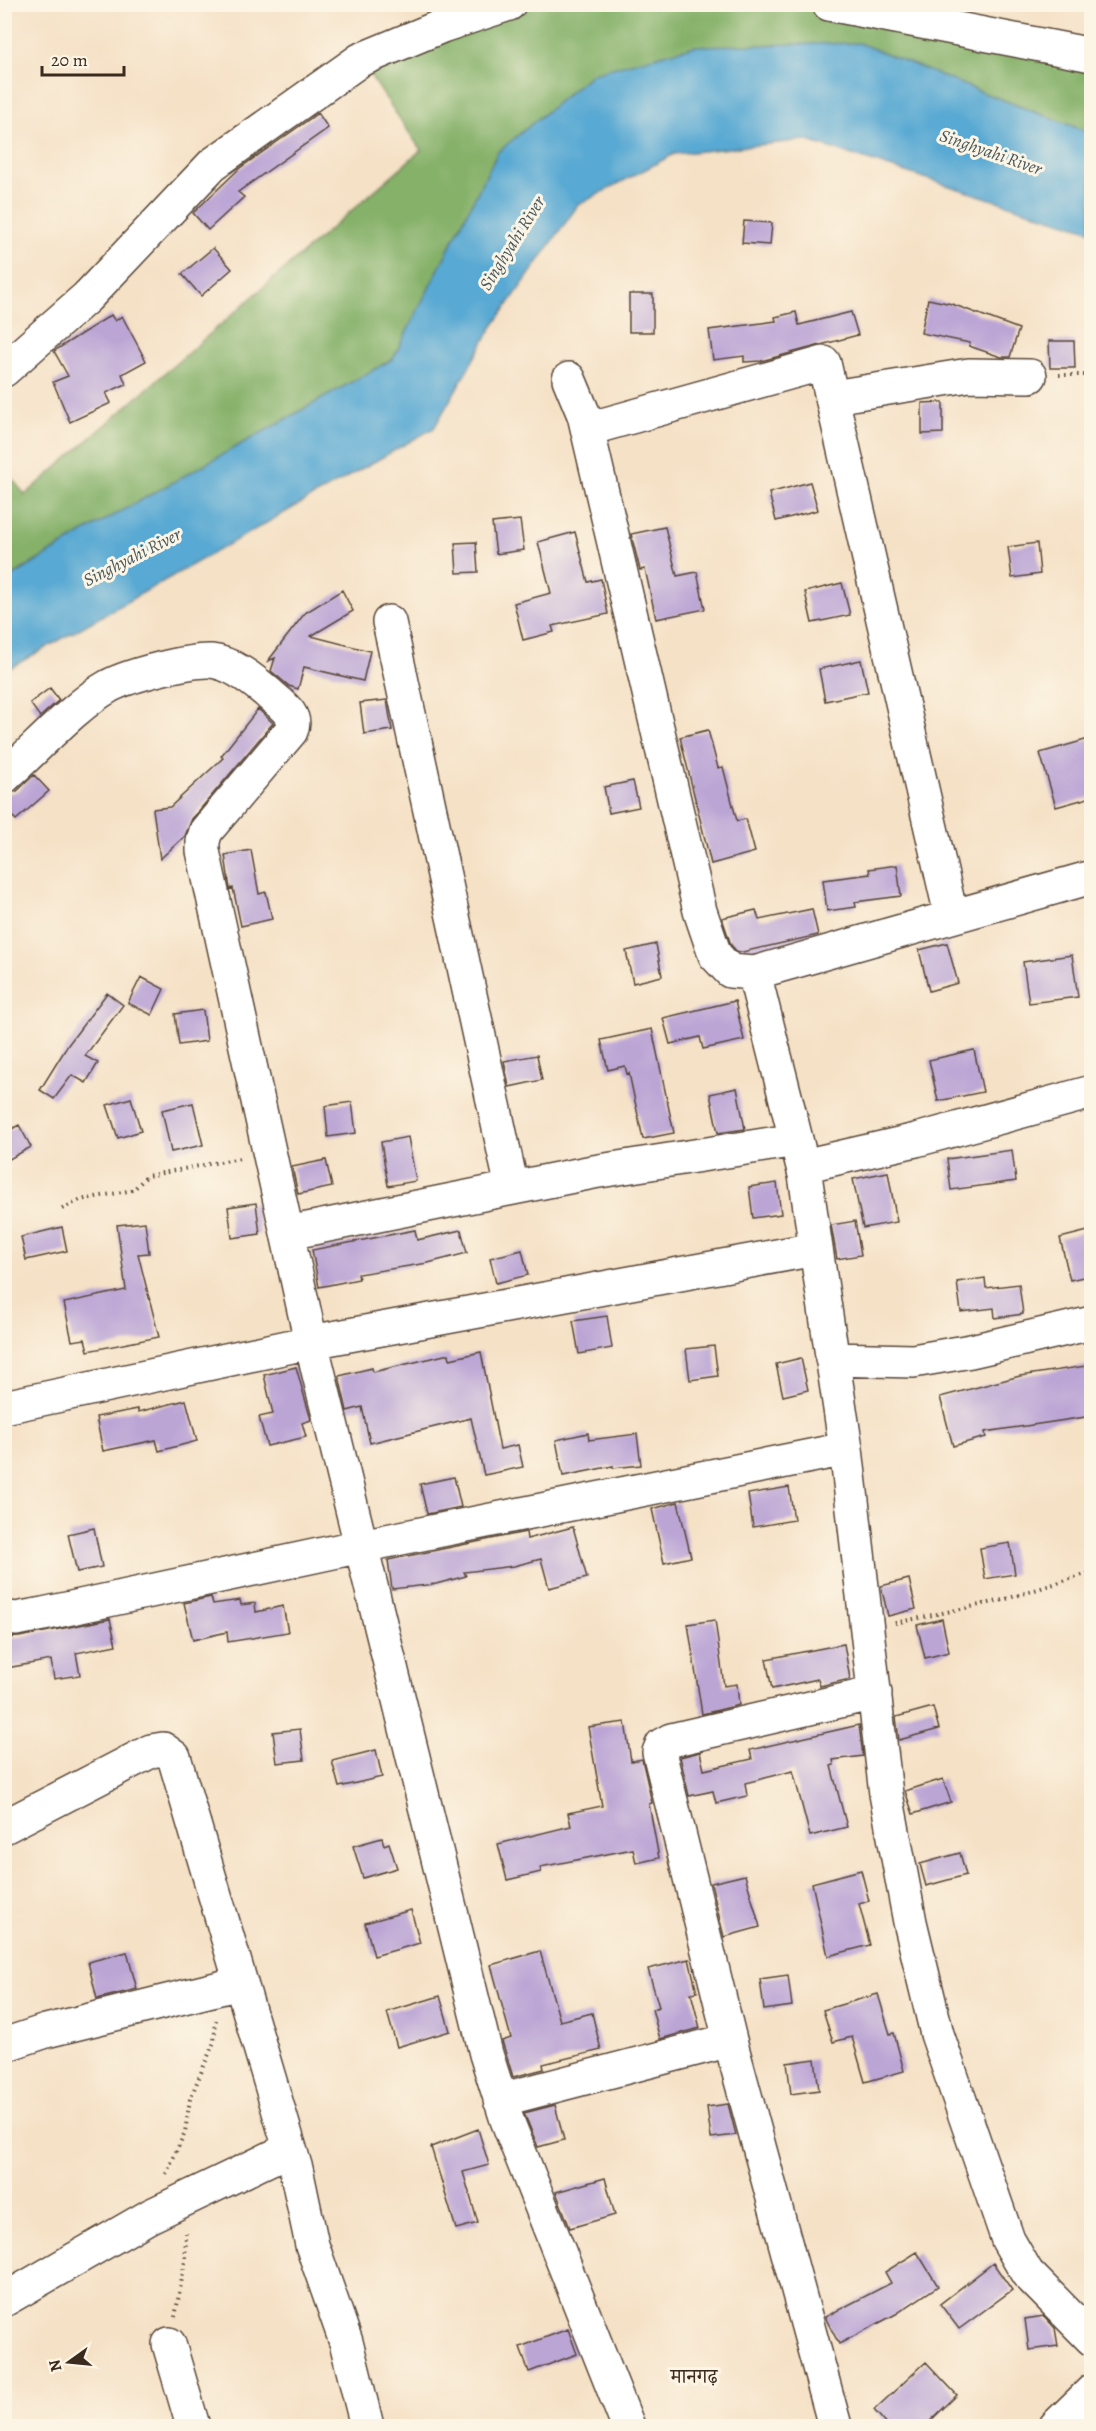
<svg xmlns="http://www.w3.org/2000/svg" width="1096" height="2431" viewBox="0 0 1096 2431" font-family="Alegreya,'Noto Serif Devanagari',serif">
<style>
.forest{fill:#85b169;stroke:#606e44;stroke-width:1.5}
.water{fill:#58a9d3;stroke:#4a6a78;stroke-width:1.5}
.building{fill:#bba5d5}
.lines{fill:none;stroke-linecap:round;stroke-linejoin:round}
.minor-casing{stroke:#574537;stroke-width:36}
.path{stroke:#574537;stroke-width:4;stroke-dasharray:1.5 4.5;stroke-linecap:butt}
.minor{stroke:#fff;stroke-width:33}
.labels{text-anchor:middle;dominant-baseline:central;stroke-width:6;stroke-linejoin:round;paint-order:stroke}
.water-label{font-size:18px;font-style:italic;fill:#45565d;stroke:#fcf5e5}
.quarter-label{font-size:20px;fill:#3b2a1e;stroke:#fcf5e5}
</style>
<rect width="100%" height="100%" fill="#fcf5e5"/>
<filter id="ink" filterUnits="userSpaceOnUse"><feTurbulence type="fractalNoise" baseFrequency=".0167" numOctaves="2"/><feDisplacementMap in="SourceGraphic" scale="12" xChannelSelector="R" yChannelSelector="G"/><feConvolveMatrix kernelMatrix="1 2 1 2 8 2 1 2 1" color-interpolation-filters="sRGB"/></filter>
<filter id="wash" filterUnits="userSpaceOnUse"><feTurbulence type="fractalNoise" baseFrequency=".008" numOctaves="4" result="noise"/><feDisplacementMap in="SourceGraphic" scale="24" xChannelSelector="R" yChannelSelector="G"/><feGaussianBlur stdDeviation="1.35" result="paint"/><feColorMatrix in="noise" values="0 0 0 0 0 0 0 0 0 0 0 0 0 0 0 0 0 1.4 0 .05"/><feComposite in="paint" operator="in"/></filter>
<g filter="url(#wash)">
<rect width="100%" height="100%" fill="#f5e1c6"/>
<path class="forest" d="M 829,4 L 1091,66 L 1091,133 L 984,93 L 498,152 L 393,359 L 86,531 L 5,580 L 5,470 L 25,495 L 421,150 L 360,60 L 509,5 Z"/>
<path class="water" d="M 859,43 L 984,93 L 1091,133 L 1091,231 L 805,140 L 674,154 L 578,205 L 491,329 L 434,428 L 5,671 L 5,581 L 86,531 L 393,359 L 498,152 L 593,73 L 695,46 Z"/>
<g id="blocks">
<path class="building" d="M 318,113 L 328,128 L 238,192 L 244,197 L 208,230 L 193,213 L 240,168 Z
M 744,221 L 772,223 L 770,245 L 742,243 Z
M 213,248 L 232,269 L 201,296 L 182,274 Z
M 629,294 L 653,294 L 653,332 L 629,332 Z
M 928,299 L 952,304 L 1019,329 L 1010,357 L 1001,357 L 969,346 L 970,343 L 921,333 Z
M 796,312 L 799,325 L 851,312 L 858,335 L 761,361 L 744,362 L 744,356 L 713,360 L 709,330 L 776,321 L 775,317 Z
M 111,315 L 115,321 L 122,316 L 146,361 L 122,374 L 126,384 L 106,393 L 111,403 L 70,422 L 53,382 L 68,376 L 54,351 Z
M 1049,341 L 1074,341 L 1075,368 L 1050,368 Z
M 943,402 L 943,433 L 922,434 L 922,403 Z
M 810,482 L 818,510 L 776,521 L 769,493 Z
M 520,520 L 524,550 L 496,554 L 492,523 Z
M 665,527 L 677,576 L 697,572 L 705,609 L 656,619 L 645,569 L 640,570 L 631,534 Z
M 575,532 L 588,582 L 601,579 L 608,614 L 552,626 L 554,632 L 523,640 L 514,603 L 551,593 L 538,542 Z
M 476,542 L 478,572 L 457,573 L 455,543 Z
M 1037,543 L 1040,574 L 1012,578 L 1008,547 Z
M 842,583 L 850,615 L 812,623 L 805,592 Z
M 342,590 L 353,611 L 311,636 L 370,651 L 363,681 L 304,667 L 298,689 L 289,686 L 271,671 L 275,658 L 268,661 L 305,613 Z
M 861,660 L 868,692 L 825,701 L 819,669 Z
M 50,688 L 59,700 L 40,717 L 30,703 Z
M 387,700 L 392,730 L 364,734 L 360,703 Z
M 258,709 L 273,723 L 192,819 L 185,836 L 160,859 L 153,809 L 170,807 L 223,758 L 221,756 Z
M 708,730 L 718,768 L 723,767 L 737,821 L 746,819 L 755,852 L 711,864 L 680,737 Z
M 1092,738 L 1092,797 L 1056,807 L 1040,753 Z
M 34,775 L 49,791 L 16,820 L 4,808 L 4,795 L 17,791 Z
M 633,781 L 639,807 L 609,813 L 604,787 Z
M 251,850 L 259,894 L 266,892 L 272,919 L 241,926 L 233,888 L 230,889 L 225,855 Z
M 897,865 L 901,896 L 855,902 L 856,907 L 827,911 L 823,880 L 870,874 L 869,869 Z
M 812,909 L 818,935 L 738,953 L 731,945 L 722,918 L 756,910 L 759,920 Z
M 947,943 L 958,983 L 929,991 L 919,950 Z
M 656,944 L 662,976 L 633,983 L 626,951 Z
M 1072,955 L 1078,997 L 1029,1003 L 1023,962 Z
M 141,977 L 164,989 L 152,1015 L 128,1003 Z
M 107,993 L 123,1005 L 85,1056 L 98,1063 L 86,1083 L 72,1075 L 54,1099 L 40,1090 L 68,1045 Z
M 735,1001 L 744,1040 L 703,1049 L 700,1037 L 670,1044 L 663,1018 Z
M 203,1010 L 207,1041 L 179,1045 L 175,1014 Z
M 652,1029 L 674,1133 L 643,1139 L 629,1073 L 627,1074 L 625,1066 L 608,1070 L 601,1040 Z
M 974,1050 L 983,1092 L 938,1101 L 929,1060 Z
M 537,1055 L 542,1080 L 509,1087 L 504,1061 Z
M 737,1088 L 745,1129 L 718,1133 L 710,1094 Z
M 131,1098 L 141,1131 L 118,1138 L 107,1105 Z
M 352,1102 L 356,1133 L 328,1137 L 325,1106 Z
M 193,1103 L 203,1145 L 171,1152 L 162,1110 Z
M 19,1125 L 31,1147 L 4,1162 L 4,1133 Z
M 408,1137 L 416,1181 L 388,1186 L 381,1142 Z
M 1012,1150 L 1016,1181 L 951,1190 L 947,1159 Z
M 326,1160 L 332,1187 L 298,1194 L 292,1167 Z
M 888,1172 L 897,1222 L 863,1228 L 853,1179 Z
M 777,1183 L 781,1214 L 753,1218 L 749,1187 Z
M 256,1203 L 260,1234 L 232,1238 L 228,1207 Z
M 855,1221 L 861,1255 L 837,1259 L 831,1225 Z
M 145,1222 L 149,1253 L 138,1254 L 159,1337 L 88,1351 L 85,1339 L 72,1341 L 64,1303 L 126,1290 L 117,1225 Z
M 62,1227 L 67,1251 L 26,1260 L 21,1237 Z
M 415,1230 L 417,1240 L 461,1230 L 467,1253 L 428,1263 L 358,1274 L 359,1279 L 319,1287 L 312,1250 Z
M 1092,1230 L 1092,1275 L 1070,1280 L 1060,1238 Z
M 522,1250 L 528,1275 L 496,1283 L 490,1258 Z
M 985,1278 L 986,1288 L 1019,1284 L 1023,1314 L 995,1318 L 994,1308 L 961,1312 L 957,1282 Z
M 607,1316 L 612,1348 L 579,1354 L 573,1321 Z
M 714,1346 L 718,1376 L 690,1380 L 686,1349 Z
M 481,1352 L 500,1449 L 518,1445 L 523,1467 L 484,1475 L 471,1418 L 370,1443 L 362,1407 L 347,1411 L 339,1376 L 372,1368 L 373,1372 L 449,1354 L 450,1359 Z
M 801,1358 L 808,1390 L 783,1396 L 776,1364 Z
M 1092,1365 L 1092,1416 L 985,1432 L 986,1437 L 953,1446 L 940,1397 L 1020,1376 Z
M 296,1367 L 311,1420 L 302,1423 L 306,1437 L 267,1446 L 259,1417 L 273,1414 L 264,1375 Z
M 186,1400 L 197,1441 L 159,1451 L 156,1440 L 103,1451 L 96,1417 L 138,1409 L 138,1412 Z
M 588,1433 L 589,1440 L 637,1434 L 641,1465 L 613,1468 L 613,1466 L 563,1476 L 556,1440 Z
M 454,1477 L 461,1507 L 427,1514 L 420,1484 Z
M 789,1487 L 794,1520 L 753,1527 L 748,1494 Z
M 678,1502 L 691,1557 L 664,1563 L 652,1509 Z
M 573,1527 L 587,1578 L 549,1588 L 541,1559 L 514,1566 L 464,1572 L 466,1576 L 436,1584 L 392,1589 L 388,1560 L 526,1532 L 527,1539 Z
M 94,1528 L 102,1567 L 77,1572 L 68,1534 Z
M 1010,1543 L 1015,1574 L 985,1579 L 980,1548 Z
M 909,1579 L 916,1609 L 888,1616 L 881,1586 Z
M 211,1597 L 213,1604 L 240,1600 L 241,1605 L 255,1603 L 256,1612 L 283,1606 L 288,1632 L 228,1642 L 227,1632 L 193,1640 L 184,1603 Z
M 110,1619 L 116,1645 L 76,1653 L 80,1675 L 54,1679 L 51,1660 L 6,1668 L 4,1638 L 19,1637 Z
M 942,1619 L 949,1652 L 925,1658 L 917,1625 Z
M 715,1620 L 724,1686 L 737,1684 L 739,1705 L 702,1714 L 688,1624 Z
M 844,1644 L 850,1679 L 820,1686 L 818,1679 L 772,1689 L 766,1659 Z
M 933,1707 L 939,1729 L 899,1740 L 896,1717 Z
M 625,1722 L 631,1761 L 642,1759 L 652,1803 L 649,1804 L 659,1858 L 636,1863 L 633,1849 L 540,1867 L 541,1872 L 507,1880 L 498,1844 L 571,1826 L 568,1813 L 602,1806 L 588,1727 Z
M 859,1725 L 863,1756 L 833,1760 L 834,1765 L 831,1766 L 847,1827 L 810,1836 L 793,1771 L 745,1783 L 747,1796 L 716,1803 L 713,1791 L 689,1796 L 680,1757 L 700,1752 L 704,1770 L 752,1759 L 750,1750 Z
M 300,1729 L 304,1760 L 277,1763 L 273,1732 Z
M 376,1750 L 382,1777 L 339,1787 L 332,1761 Z
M 943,1779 L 951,1802 L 913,1814 L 905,1791 Z
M 382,1838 L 384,1845 L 389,1843 L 397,1868 L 363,1878 L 353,1846 Z
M 960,1853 L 966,1875 L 926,1886 L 920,1864 Z
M 861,1870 L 869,1901 L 859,1904 L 870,1945 L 828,1956 L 812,1883 Z
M 745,1875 L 760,1927 L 724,1937 L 711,1883 Z
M 411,1910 L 420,1943 L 374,1956 L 365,1923 Z
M 540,1951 L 560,2021 L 592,2013 L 601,2050 L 543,2064 L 544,2069 L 513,2077 L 502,2041 L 511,2038 L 491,1965 Z
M 127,1952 L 137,1989 L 97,1999 L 88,1962 Z
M 689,1959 L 697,1992 L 691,1993 L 700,2028 L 660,2039 L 652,2009 L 659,2007 L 648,1969 Z
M 788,1975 L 792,2006 L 764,2010 L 760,1979 Z
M 878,1994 L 890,2034 L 894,2033 L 904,2071 L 865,2082 L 852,2037 L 833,2042 L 823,2010 Z
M 440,1996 L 450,2031 L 397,2047 L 387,2012 Z
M 815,2059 L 819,2090 L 791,2094 L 787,2063 Z
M 728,2104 L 736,2135 L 711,2138 L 707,2107 Z
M 555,2105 L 564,2140 L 538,2147 L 524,2113 Z
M 478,2129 L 489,2165 L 463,2172 L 478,2223 L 456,2229 L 431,2147 Z
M 605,2178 L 615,2215 L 570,2228 L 556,2192 Z
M 917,2252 L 938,2286 L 896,2314 L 839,2344 L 825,2317 L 891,2283 L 885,2272 Z
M 993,2263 L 1012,2290 L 959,2329 L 940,2304 Z
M 1044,2316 L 1055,2328 L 1058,2346 L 1029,2350 L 1025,2319 Z
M 568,2329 L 577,2354 L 529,2372 L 520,2347 Z
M 926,2362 L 957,2395 L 924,2427 L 889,2427 L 874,2410 Z"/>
</g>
</g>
<g filter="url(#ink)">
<use href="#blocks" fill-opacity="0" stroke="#574537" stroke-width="1.5"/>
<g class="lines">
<g class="minor-casing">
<path id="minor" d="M 829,4 L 1092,55
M 4,370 L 87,297 L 213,164 L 360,60 L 442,26 L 509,4
M 569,379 L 584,415 L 700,911 L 715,955 L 730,971 L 754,973 L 1092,877
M 833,397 L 969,375 L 1030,376
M 588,429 L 824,363 L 951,915
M 389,622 L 512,1188
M 4,777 C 35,750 75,705 109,686 C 130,675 188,660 211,661 C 232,663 253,680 267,692 C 278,703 299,714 291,731 L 206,831 L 203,841 L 203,851 L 311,1342 L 486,2054 L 507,2120 L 628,2426
M 754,973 L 805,1175 L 846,1449 L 886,1794 L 910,1922 L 937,2034 L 1008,2240 L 1027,2273 L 1092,2339
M 803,1166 L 916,1140 L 1092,1092
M 288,1233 L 593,1172 L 796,1140
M 832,1359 L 913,1361 L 971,1351 L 1092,1323
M 4,1407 L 311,1342 L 815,1249
M 4,1617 L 16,1619 L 43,1614 L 361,1546 L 846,1449
M 4,1827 L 151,1751 L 163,1749 L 174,1757 L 296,2169 L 312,2245 L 346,2342 L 367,2426
M 4,2045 L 46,2031 L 240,1983
M 500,2100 L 730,2040
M 4,2300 L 150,2216 L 290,2149
M 169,2344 L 193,2426
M 835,2426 L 730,2040 L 659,1752 L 662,1745 L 671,1740 L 875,1693
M 1056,2426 L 1092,2391"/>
</g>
<path class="path" d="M 1059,375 L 1092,375
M 62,1209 L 80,1200 L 133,1190 L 147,1176 L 240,1158
M 895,1623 L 1003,1600 L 1092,1572
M 166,2174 L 185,2132 L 190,2099 L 214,2042 L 216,2020
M 175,2317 L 185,2261 L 186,2233"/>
<use href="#minor" class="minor"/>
</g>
</g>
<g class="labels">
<g class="water-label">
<text transform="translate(991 152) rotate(19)">Singhyahi River</text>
<text transform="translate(512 243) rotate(-58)">Singhyahi River</text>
<text transform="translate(132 557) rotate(-27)">Singhyahi River</text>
</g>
<g class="quarter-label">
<text x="694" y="2376">मानगढ़</text>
</g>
</g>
<rect width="1096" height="2431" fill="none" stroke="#fcf5e5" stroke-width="24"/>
<g transform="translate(69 2362) rotate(255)" stroke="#fcf5e5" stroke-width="4.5" paint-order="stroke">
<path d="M0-4.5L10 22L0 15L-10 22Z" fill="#3b2a1e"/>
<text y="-9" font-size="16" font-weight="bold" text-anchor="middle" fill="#3b2a1e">N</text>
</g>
<path d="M42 66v9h82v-9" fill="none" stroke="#3b2a1e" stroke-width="3"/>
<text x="51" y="66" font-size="18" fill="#3b2a1e" stroke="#fcf5e5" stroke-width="4.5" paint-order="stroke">20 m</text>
</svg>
